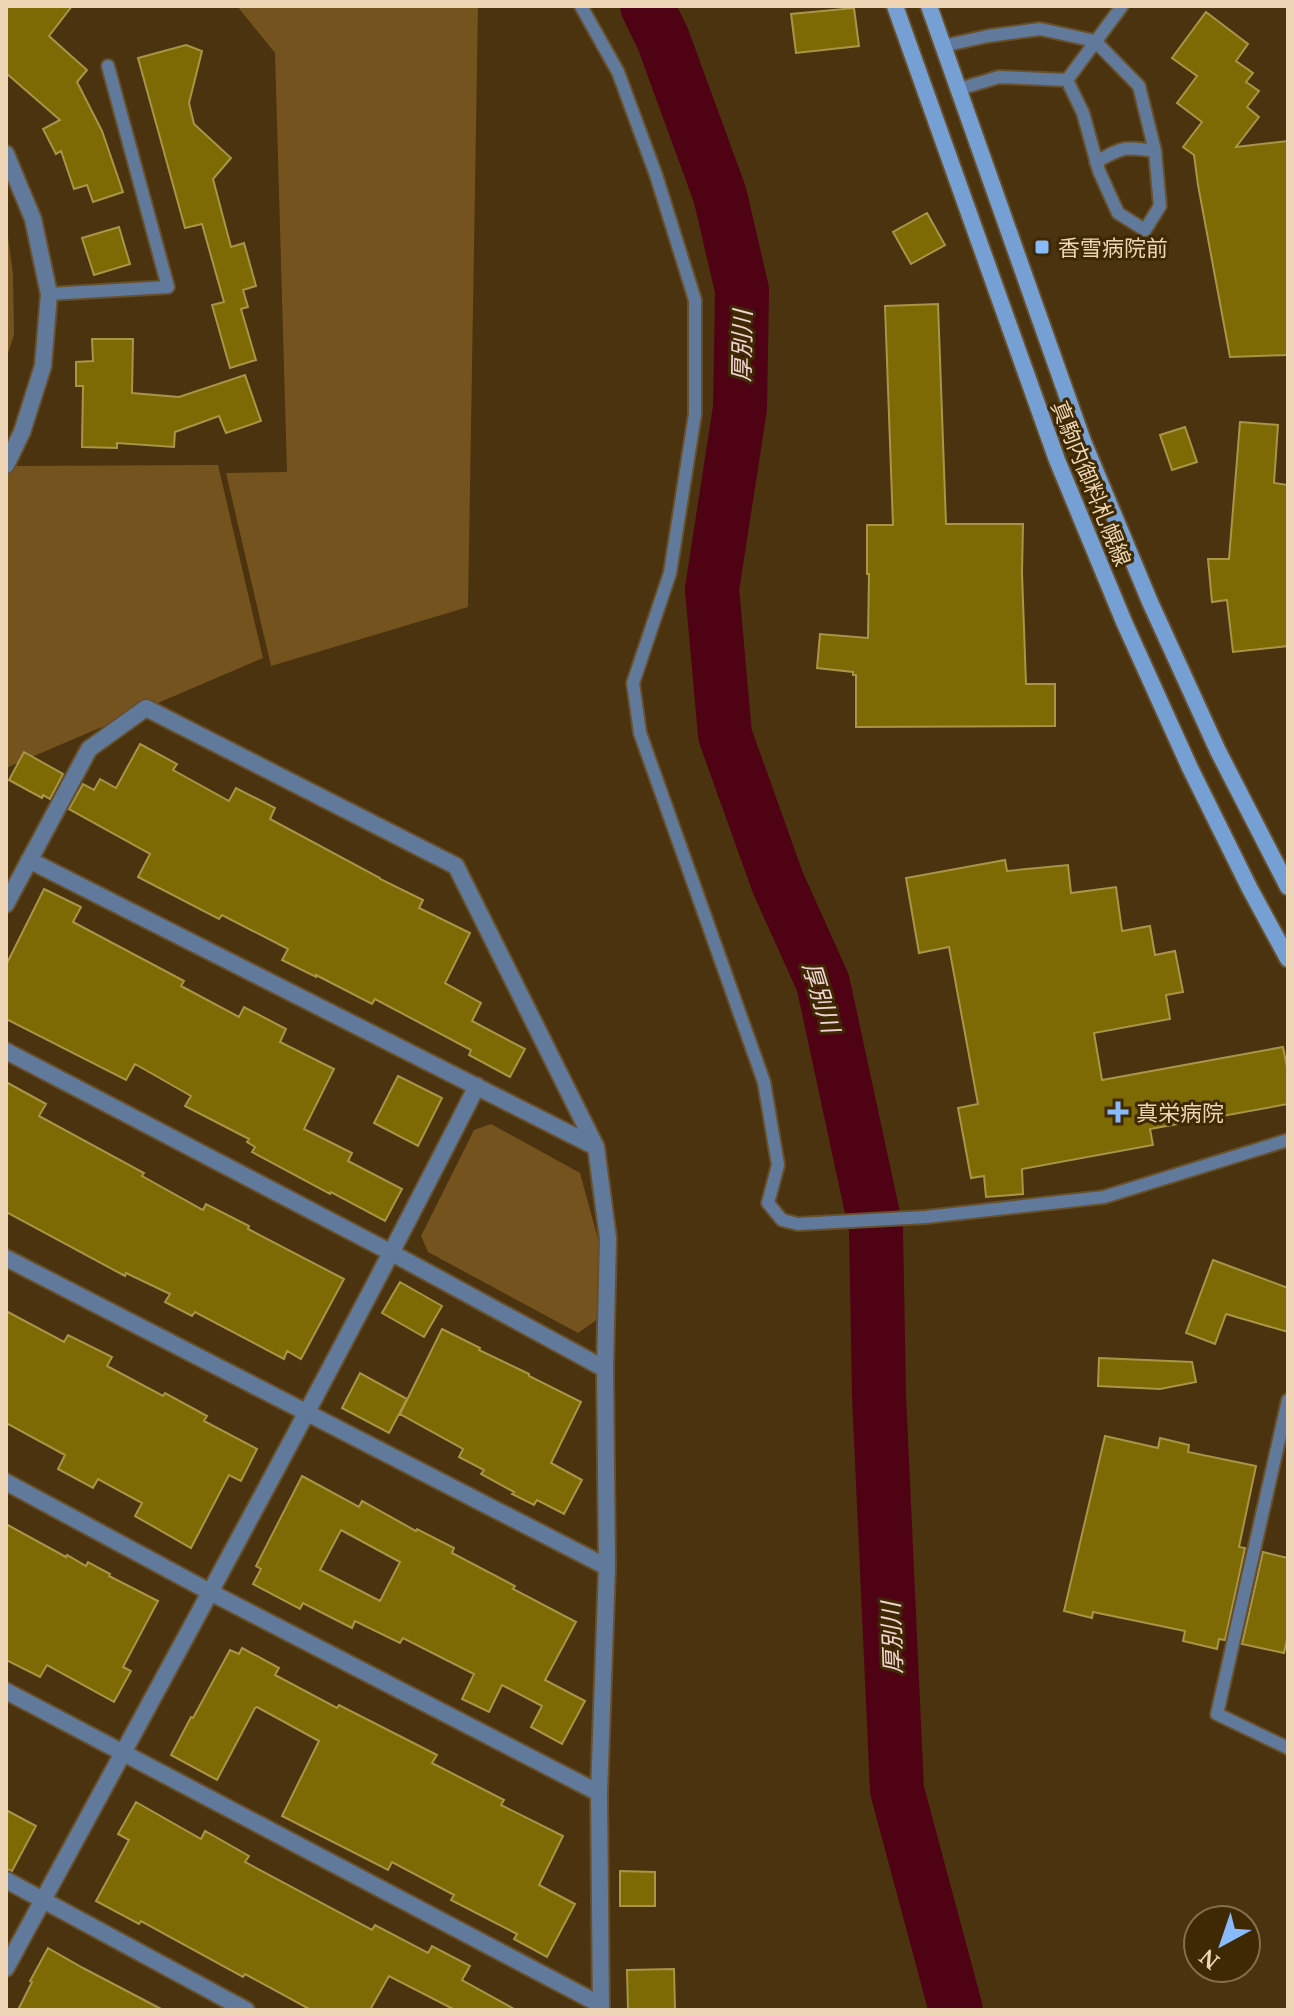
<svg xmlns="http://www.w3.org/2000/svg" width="1294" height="2016" viewBox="0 0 1294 2016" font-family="'Noto Serif','Noto Sans JP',serif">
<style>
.green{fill:#75531e}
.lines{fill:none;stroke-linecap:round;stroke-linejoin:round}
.river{stroke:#500215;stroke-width:54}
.building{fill:#7e6a05;stroke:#a89547;stroke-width:2;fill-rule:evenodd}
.service-casing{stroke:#67502c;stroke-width:16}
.minor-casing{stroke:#67502c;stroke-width:20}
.secondary-casing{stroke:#67502c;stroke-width:20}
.service{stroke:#617a9c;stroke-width:12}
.minor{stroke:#617a9c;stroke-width:16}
.secondary{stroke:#769fd4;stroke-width:16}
.poi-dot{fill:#89bafc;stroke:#3f2903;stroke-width:3}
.labels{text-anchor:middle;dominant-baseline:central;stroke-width:6;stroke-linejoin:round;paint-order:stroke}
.poi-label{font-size:22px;fill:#edd5b5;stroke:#3f2903;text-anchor:start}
.street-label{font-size:22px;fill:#edd5b5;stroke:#3f2903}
.water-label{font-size:24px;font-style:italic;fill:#f2d4d5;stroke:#3f2903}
</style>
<rect width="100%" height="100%" fill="#4a330e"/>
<path class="green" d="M 237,6 L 478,6 L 468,607 L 271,666 L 226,473 L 287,472 L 275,53 Z
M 6,222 L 13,274 L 14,335 L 6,359 Z
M 218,465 L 263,658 L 6,768 L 6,466 Z
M 491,1124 L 580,1173 L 598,1239 L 598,1319 L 578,1333 L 428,1252 L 421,1236 L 474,1130 Z"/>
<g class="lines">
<path class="river" d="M 647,6 L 663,39 L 720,195 L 742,290 L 740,408 L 712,589 L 725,735 L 778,883 L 823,983 L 876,1229 L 879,1395 L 897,1790 L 956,2010"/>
</g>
<path class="building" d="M 6,6 L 72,6 L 49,36 L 87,70 L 77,82 L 102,131 L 123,192 L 93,202 L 87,185 L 74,189 L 61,151 L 56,154 L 43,129 L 60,120 L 6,73 Z
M 854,8 L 859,46 L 796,53 L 791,14 Z
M 1206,12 L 1248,44 L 1236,61 L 1253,73 L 1246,82 L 1259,91 L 1247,107 L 1259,117 L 1236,147 L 1288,141 L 1288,355 L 1230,357 L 1198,185 L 1194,155 L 1183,147 L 1202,122 L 1177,103 L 1197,76 L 1172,58 Z
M 186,45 L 202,51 L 189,103 L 194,124 L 231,158 L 213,179 L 231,247 L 244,243 L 256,286 L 243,290 L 248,307 L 241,309 L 256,360 L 230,368 L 212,305 L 224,302 L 202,224 L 185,228 L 138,58 Z
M 927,213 L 945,245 L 911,264 L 893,232 Z
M 119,227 L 130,264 L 94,275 L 82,238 Z
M 938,304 L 946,524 L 1023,524 L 1022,573 L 1026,684 L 1055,684 L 1055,726 L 856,727 L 856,675 L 853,675 L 853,672 L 817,668 L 820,634 L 868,638 L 869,574 L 867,574 L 867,525 L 893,525 L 885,306 Z
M 92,339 L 133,339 L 132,393 L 179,397 L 245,375 L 261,421 L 226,433 L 219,416 L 175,432 L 174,447 L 117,443 L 117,448 L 82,447 L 83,386 L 76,386 L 76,362 L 93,361 Z
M 1240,422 L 1278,425 L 1274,483 L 1288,485 L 1288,646 L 1233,652 L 1227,600 L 1212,602 L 1208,559 L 1229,559 Z
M 1185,427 L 1197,462 L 1172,470 L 1160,435 Z
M 140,744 L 177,764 L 173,770 L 229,801 L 236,788 L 275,808 L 270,819 L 380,878 L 380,879 L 423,900 L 419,908 L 470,933 L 445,983 L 481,1003 L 472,1021 L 525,1049 L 510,1077 L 469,1055 L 471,1050 L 375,999 L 372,1004 L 316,975 L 316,977 L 282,960 L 288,949 L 222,915 L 219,919 L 138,877 L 150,854 L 69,809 L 83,784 L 94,790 L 100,779 L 116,788 Z
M 24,752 L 63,774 L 50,799 L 43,795 L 42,798 L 9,780 Z
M 1005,860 L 1007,871 L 1068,865 L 1071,893 L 1116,887 L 1122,931 L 1150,926 L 1155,955 L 1175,951 L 1183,992 L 1166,995 L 1170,1019 L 1094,1033 L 1102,1080 L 1283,1047 L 1288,1072 L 1288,1104 L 1150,1129 L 1153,1145 L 1022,1169 L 1023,1194 L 986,1197 L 984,1176 L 971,1178 L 958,1108 L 978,1104 L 949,947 L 919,953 L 906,878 Z
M 44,889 L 81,907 L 73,922 L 184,981 L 181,986 L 239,1017 L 244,1007 L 286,1029 L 280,1042 L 334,1069 L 304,1129 L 352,1153 L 348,1161 L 402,1189 L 385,1221 L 331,1192 L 330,1194 L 252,1152 L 255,1147 L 247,1142 L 249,1139 L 185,1106 L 191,1096 L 135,1064 L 126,1080 L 6,1019 L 6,965 Z
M 398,1076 L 442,1098 L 418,1146 L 374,1123 Z
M 6,1082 L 46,1104 L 39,1116 L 144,1173 L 142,1176 L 203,1210 L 206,1204 L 249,1226 L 248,1229 L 344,1279 L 301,1359 L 287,1351 L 284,1359 L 195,1312 L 192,1316 L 165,1302 L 170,1294 L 126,1273 L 125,1276 L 6,1212 Z
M 1213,1260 L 1288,1288 L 1288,1332 L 1226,1314 L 1215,1344 L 1186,1333 Z
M 400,1282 L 442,1306 L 424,1337 L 382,1313 Z
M 6,1311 L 64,1342 L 68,1335 L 112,1357 L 107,1366 L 163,1396 L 165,1393 L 207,1416 L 204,1421 L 257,1449 L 241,1481 L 229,1475 L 191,1548 L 135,1516 L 142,1503 L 98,1479 L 93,1488 L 58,1469 L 65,1455 L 6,1423 Z
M 442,1329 L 480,1348 L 479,1350 L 529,1374 L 529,1376 L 581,1402 L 551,1463 L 582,1480 L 564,1514 L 537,1500 L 534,1505 L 512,1494 L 514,1492 L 481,1474 L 484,1470 L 459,1457 L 463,1449 L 400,1414 Z
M 1099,1358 L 1192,1362 L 1196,1382 L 1160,1389 L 1098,1386 Z
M 360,1373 L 407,1399 L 389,1433 L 342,1408 Z
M 1105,1436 L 1158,1448 L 1160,1438 L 1189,1445 L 1188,1452 L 1256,1466 L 1239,1547 L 1245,1548 L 1225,1640 L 1219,1639 L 1217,1649 L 1183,1641 L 1185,1631 L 1093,1612 L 1092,1618 L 1064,1611 Z
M 302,1476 L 359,1507 L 362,1501 L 416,1531 L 417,1529 L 454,1548 L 452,1553 L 515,1586 L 513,1589 L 576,1622 L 545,1680 L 585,1701 L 562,1744 L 531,1727 L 542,1706 L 502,1685 L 489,1712 L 462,1699 L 474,1674 L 403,1638 L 400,1643 L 355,1621 L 352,1628 L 303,1603 L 300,1609 L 253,1584 L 261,1569 L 256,1566 ZM 341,1530 L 400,1562 L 380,1601 L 320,1570 Z
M 6,1524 L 66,1557 L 67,1555 L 86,1566 L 88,1562 L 110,1574 L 109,1576 L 158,1601 L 123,1667 L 131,1671 L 114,1702 L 47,1665 L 40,1677 L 6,1660 Z
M 1263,1552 L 1288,1558 L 1288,1635 L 1284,1653 L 1242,1644 Z
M 242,1648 L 279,1668 L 275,1675 L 337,1708 L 339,1705 L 437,1755 L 432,1763 L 504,1800 L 501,1805 L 563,1836 L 539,1885 L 575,1904 L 547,1957 L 514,1939 L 517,1934 L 451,1900 L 454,1895 L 392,1862 L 388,1870 L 282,1816 L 319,1741 L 257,1707 L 255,1708 L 217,1780 L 171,1755 L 191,1717 L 193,1718 L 230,1650 L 239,1654 Z
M 136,1802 L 201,1839 L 205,1831 L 249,1856 L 245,1862 L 372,1930 L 375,1925 L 428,1953 L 432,1946 L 470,1966 L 462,1980 L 516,2010 L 455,2010 L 389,1976 L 370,2010 L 311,2010 L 245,1974 L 243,1977 L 141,1921 L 139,1924 L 96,1901 L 129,1840 L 118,1834 Z
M 6,1810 L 36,1826 L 12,1871 L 6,1869 Z
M 620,1871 L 655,1872 L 655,1906 L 620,1906 Z
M 48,1948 L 83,1968 L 163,2010 L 18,2010 L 32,1982 L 30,1981 Z
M 674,1969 L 675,2010 L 628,2010 L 627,1970 Z"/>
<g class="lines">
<g class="service-casing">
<path id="service" d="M 581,6 L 618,72 L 656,175 L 695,300 L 695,414 L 670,573 L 633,683 L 640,733 L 764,1082 L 778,1165 L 768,1203 L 782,1220 L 798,1224 L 926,1217 L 1104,1197 L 1288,1140
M 943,46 L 988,36 L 1040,29 L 1095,41 L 1139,86 L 1155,151 L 1160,206 L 1145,230 L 1118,213 L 1099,171 L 1083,113 L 1067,80
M 959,89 L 999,77 L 1067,80 L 1122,6
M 1096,162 C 1123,147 1124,146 1155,151
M 49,294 L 168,287 L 108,66
M 1288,1400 L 1217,1714 L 1288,1748"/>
</g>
<g class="minor-casing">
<path id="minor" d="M 6,154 L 33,219 L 49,294 L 43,366 L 22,432 L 6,465
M 29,860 L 596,1147
M 6,904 L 89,749 L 146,708 L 456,866 L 596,1147 L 608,1238 L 605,1369 L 607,1567 L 599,1793 L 601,2010
M 6,1051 L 392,1253 L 605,1369
M 6,1258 L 607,1567
M 6,1482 L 210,1592 L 599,1793
M 6,1691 L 601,2005
M 6,1880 L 246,2010
M 6,1968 C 165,1675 326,1383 477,1086"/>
</g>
<g class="secondary-casing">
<path id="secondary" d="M 895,6 L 1057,460 L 1124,622 L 1190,768 L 1250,889 L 1288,959
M 929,6 L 1083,441 L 1150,602 L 1218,751 L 1288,887"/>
</g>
<use href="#service" class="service"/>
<use href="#minor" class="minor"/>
<use href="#secondary" class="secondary"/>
</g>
<g class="poi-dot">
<rect x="1034" y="239" width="16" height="16" rx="4"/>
<path d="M1114 1100h8v8h8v8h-8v8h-8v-8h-8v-8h8z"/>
</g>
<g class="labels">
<g class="poi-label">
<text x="1058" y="247">香雪病院前</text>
<text x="1136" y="1112">真栄病院</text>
</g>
<g class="street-label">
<text transform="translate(1092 483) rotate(68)">真駒内御料札幌線</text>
</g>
<g class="water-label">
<text transform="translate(741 346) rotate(-89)">厚別川</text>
<text transform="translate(822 997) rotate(73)">厚別川</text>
<text transform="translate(891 1638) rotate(-92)">厚別川</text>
</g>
</g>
<rect width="1294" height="2016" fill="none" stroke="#edd5b5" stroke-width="16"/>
<g transform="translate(1222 1944) rotate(220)"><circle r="38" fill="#3f2903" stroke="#856e4a" stroke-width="2"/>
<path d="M0-6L14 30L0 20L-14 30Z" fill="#89bafc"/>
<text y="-12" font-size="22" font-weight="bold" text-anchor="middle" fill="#edd5b5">N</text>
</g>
</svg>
